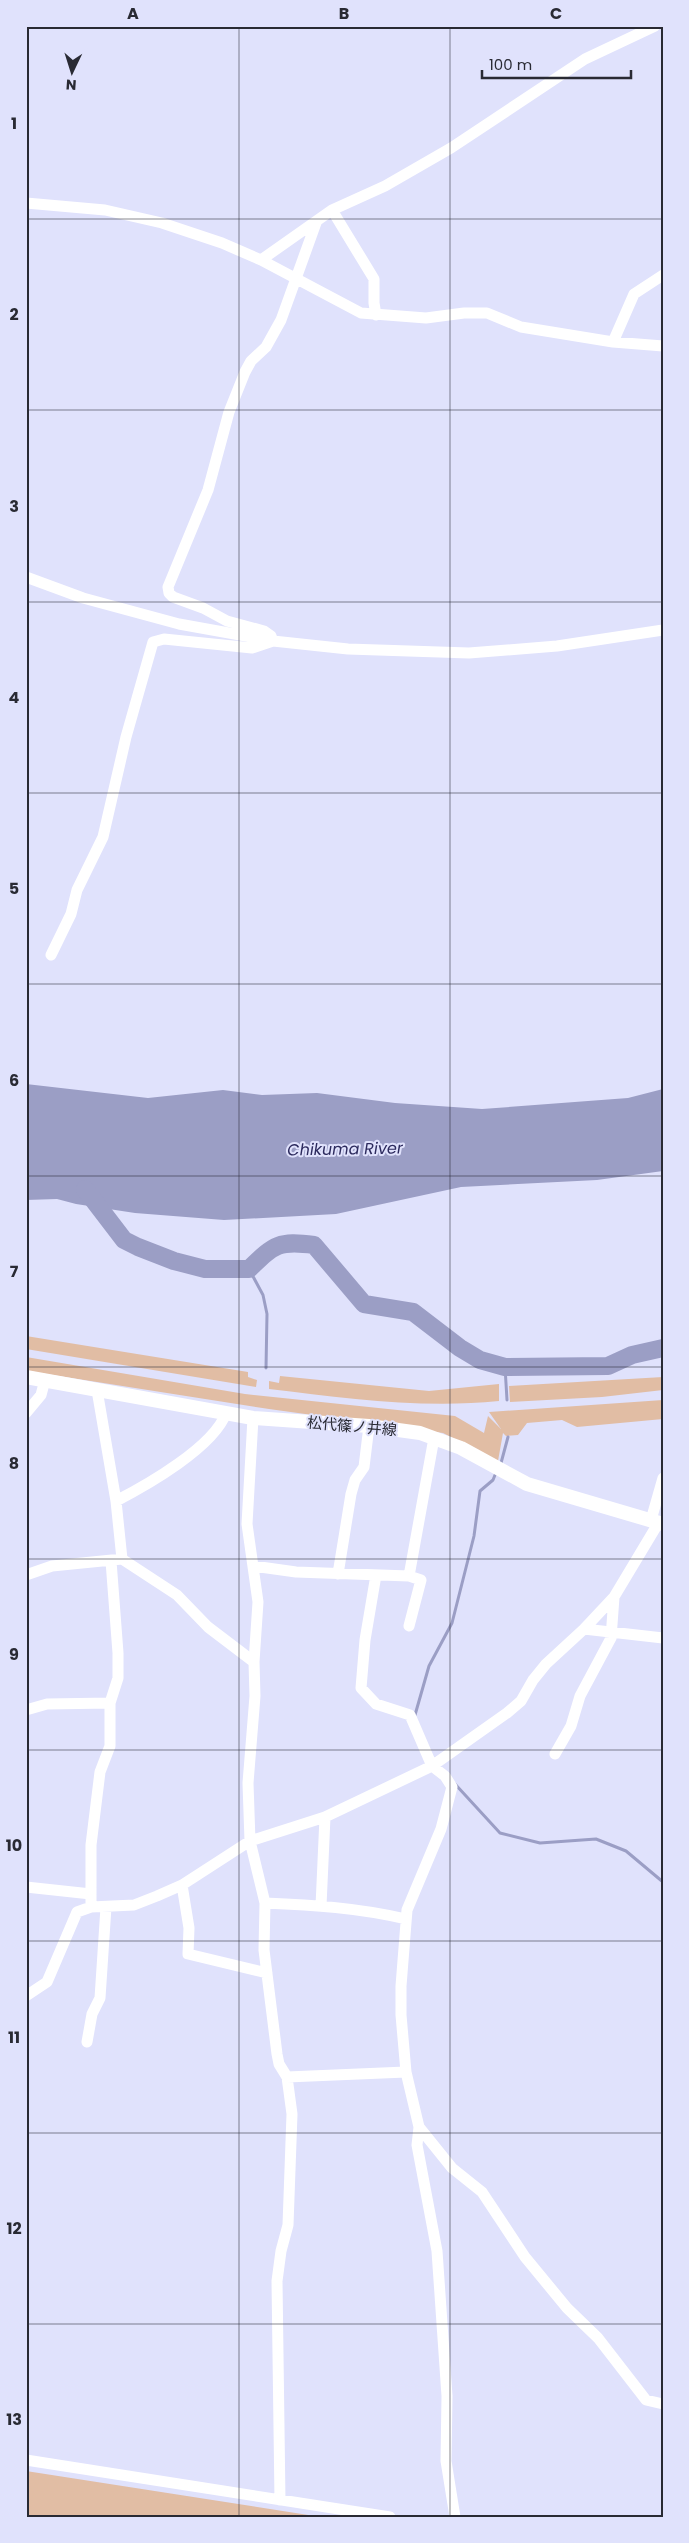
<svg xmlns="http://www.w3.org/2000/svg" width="689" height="2543" viewBox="0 0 689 2543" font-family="Poppins,'Noto Sans JP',sans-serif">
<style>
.green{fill:#e1bda4}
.water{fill:#9b9ec5}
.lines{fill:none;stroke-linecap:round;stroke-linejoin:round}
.stream{stroke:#9b9ec5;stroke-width:3}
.river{stroke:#9b9ec5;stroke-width:18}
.minor{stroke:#fff;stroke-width:11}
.major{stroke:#fff;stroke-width:14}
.grid{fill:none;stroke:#292a33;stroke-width:1;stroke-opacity:0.55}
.labels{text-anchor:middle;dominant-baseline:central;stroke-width:4;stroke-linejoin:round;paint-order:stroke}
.street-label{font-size:15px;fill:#292a33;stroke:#e0e2fc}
.water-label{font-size:16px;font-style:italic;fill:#2c2a5d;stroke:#e0e2fc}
.neatline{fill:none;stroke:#292a33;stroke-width:2}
.grid-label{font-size:16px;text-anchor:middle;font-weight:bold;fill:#292a33}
</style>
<rect width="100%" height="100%" fill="#e0e2fc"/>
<path class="green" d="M 26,1336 L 248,1372 L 248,1377 L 257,1380 L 256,1387 L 26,1349 Z
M 26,1357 L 245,1394 L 455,1416 L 484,1433 L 488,1416 L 501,1429 L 489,1412 L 663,1400 L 663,1419 L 577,1427 L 562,1420 L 527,1423 L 518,1435 L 506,1436 L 503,1433 L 498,1461 L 443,1433 L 269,1409 L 27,1371 Z
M 280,1376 L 429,1391 L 499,1384 L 499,1401 C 422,1409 345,1398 269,1389 L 269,1381 L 279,1383 Z
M 663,1377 L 663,1390 L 602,1397 L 510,1402 L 509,1386 Z
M 26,2471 L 321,2517 L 26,2517 Z"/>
<path class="water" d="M 26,1084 L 148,1098 L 223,1090 L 262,1095 L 317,1093 L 395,1103 L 482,1109 L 628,1098 L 663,1089 L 663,1171 L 597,1180 L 461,1187 L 336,1214 L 224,1220 L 135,1213 L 76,1204 L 57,1199 L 26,1200 Z"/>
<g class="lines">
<path class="stream" d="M 249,1269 L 263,1295 L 267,1314 L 266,1368
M 505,1367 L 507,1400
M 501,1463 L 508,1437
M 415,1715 L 429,1666 L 452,1623 L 474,1536 L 480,1491 L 493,1480 L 495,1475
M 455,1784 L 500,1833 L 540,1843 L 596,1839 L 626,1851 L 663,1882"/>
<path class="river" d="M 85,1189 L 124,1240 L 138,1247 L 174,1261 L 205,1269 L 249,1269 C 274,1245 278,1240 314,1245 L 364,1304 L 413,1312 L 460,1348 L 480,1360 L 505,1367 L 608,1366 L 632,1355 L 663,1348"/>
<path class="minor" d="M 26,203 L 105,210 L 162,223 L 222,243 L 261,260 L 361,313 L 426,318 L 464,313 L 487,313 L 521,327 L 613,342 L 663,346
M 332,210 L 374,279 L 374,303 L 376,315
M 261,260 L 332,210 L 385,186 L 451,148 L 585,59 L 655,26
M 613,342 L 634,294 L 663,275
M 26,577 L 83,598 L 179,624 L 273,641 L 348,649 L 469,653 L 557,646 L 663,630
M 51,955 L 71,914 L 77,890 L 103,837 L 126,737 L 153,642 L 164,639 L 252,648 L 273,641 L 271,636 L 264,631 L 227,621 L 203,608 L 173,597 L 169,593 L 168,587 L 208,490 L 229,412 L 245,372 L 251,361 L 266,347 L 281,320 L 316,223
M 97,1390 L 116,1501 L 122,1559
M 26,1413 L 41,1395 L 45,1380
M 253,1418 L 247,1524 L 258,1602 L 254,1662 L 255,1696 L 248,1783 L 250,1841 L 265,1903 L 264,1950 L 277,2054 L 279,2064 L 287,2077 L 292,2114 L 288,2225 L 281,2251 L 277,2281 L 280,2500
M 116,1501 C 147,1485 214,1447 226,1413
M 651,1520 L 663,1478
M 253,1566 L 296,1572 L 409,1576 L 434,1438
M 338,1574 L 351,1494 L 355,1480 L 364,1467 L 369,1426
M 26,1575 L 52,1566 L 122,1559 L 177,1595 L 208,1627 L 254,1662
M 376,1575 L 365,1640 L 361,1688 L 376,1704 L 410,1715 L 432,1766 L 445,1776 L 452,1787 L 441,1829 L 407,1910 L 401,1986 L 401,2015 L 406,2072 L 419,2127 L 417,2145 L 437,2251 L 447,2396 L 446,2461 L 455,2517
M 409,1576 L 421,1580 L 409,1626
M 584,1629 L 663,1638
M 26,1710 L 47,1704 L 110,1703
M 555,1754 L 571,1726 L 580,1696 L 611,1638 L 614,1597
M 182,1885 L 189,1928 L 188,1954 L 267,1973
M 26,1887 L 91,1894
M 265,1903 C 313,1905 359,1908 406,1919
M 321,1906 L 325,1817
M 91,1907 L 91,1845 L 100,1772 L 110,1746 L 110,1703 L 118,1678 L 118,1653 L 111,1561
M 26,1996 L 47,1982 L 77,1912 L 91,1907 L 134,1905 L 157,1896 L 182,1885 L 250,1841 L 325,1817 L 432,1766 L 507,1713 L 521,1701 L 533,1680 L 546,1664 L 584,1629 L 614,1597 L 659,1522
M 87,2042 L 92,2014 L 100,1998 L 106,1907
M 287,2077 L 406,2072
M 419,2127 L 452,2168 L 482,2192 L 525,2257 L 567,2308 L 598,2338 L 646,2400 L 663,2404
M 26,2460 L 390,2517"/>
<path class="major" d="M 26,1377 L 253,1418 L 369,1426 L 420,1433 L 461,1448 L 527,1484 L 663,1524"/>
</g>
<path class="grid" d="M 239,26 L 239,2517M 450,26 L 450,2517M 26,219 L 663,219M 26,410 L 663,410M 26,602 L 663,602M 26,793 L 663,793M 26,984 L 663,984M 26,1176 L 663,1176M 26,1367 L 663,1367M 26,1559 L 663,1559M 26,1750 L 663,1750M 26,1941 L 663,1941M 26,2133 L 663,2133M 26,2324 L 663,2324"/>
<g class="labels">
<g class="street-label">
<text transform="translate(352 1426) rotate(5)">松代篠ノ井線</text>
</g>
<g class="water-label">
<text transform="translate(345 1149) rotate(-1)">Chikuma River</text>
</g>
</g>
<rect width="689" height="2543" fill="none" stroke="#e0e2fc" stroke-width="55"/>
<g transform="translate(72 72) rotate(184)" stroke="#e0e2fc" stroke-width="4" paint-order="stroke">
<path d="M0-4L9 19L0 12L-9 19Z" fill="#292a33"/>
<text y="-8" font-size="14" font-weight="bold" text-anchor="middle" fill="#292a33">N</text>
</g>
<path d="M482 70v8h149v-8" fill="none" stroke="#292a33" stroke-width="2.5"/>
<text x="489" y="70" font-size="15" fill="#292a33" stroke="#e0e2fc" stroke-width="4" paint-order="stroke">100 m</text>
<rect x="28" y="28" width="634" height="2488" class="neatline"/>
<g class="grid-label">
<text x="133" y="19">A</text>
<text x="344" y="19">B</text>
<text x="556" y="19">C</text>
<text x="14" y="129">1</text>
<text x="14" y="320">2</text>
<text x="14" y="512">3</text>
<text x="14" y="703">4</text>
<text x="14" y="894">5</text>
<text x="14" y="1086">6</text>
<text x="14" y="1277">7</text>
<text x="14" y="1469">8</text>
<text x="14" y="1660">9</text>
<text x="14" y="1851">10</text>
<text x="14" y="2043">11</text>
<text x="14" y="2234">12</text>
<text x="14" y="2425">13</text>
</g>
</svg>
